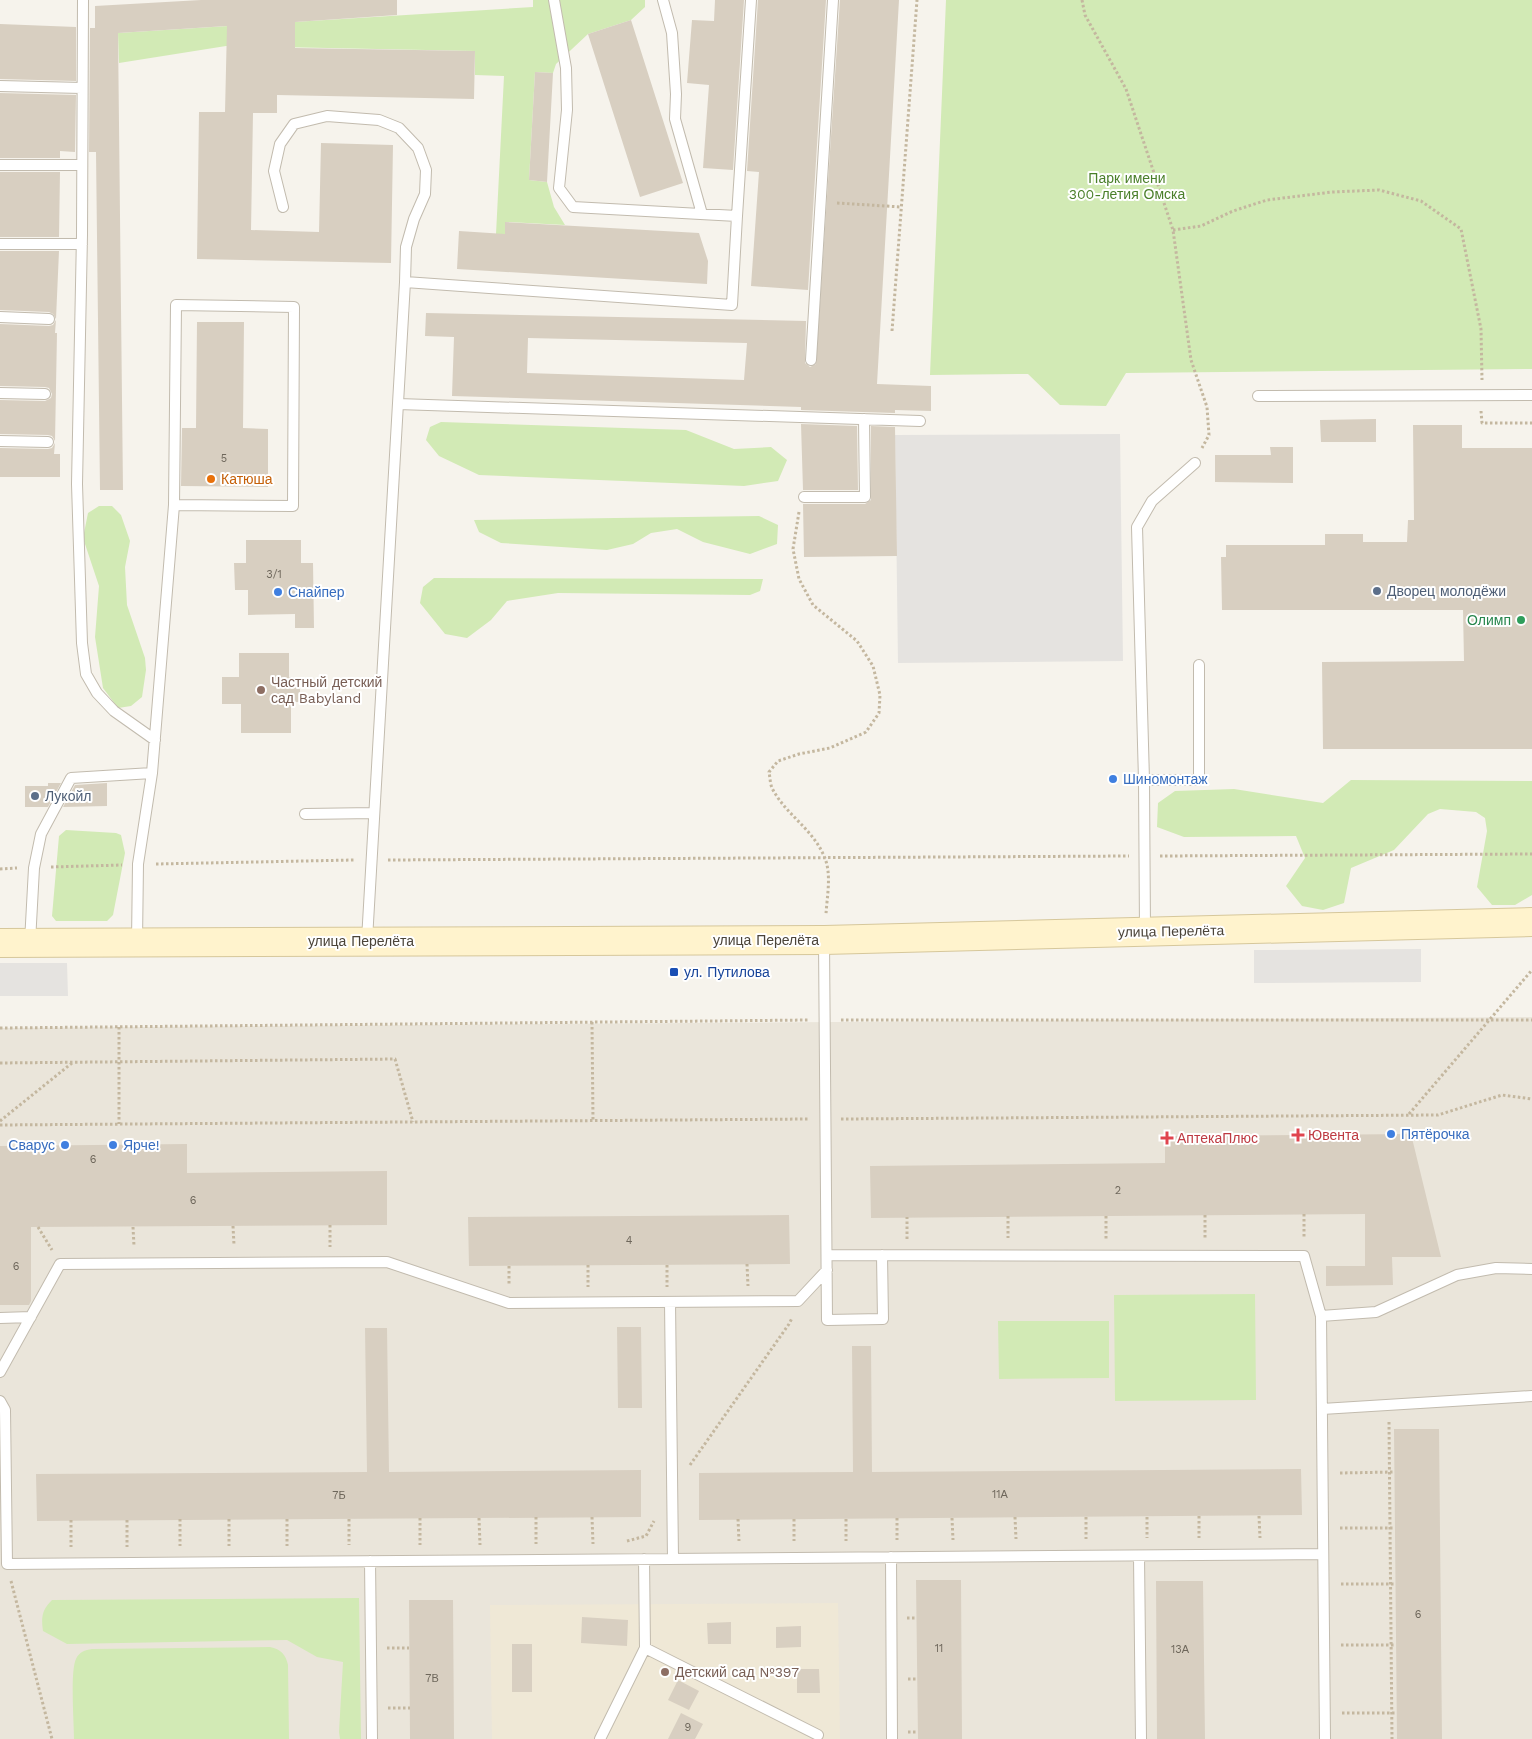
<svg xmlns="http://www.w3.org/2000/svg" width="1532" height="1739" viewBox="0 0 1532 1739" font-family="'Work Sans',sans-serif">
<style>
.residential{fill:#eae5da}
.education{fill:#efe8d6}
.green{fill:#d2eab5}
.parking{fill:#e5e3e0}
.building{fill:#d8cfc1;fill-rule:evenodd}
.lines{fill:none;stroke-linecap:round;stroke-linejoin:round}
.service-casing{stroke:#c2bbae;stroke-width:12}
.secondary-casing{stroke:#d6c79b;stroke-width:30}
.path{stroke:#c4b79f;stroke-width:3;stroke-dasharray:2.5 2.5;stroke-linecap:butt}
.service{stroke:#fff;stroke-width:10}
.secondary{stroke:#fff3cd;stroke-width:28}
.food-dot{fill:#e8710a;stroke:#fff;stroke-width:2}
.service-dot{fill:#5c6f8a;stroke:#fff;stroke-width:2}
.shop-dot{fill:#3f7fe0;stroke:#fff;stroke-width:2}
.leisure-dot{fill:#2e9e5b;stroke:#fff;stroke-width:2}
.education-dot{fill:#8d6e63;stroke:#fff;stroke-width:2}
.transit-dot{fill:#1a4fb4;stroke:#fff;stroke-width:2}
.health-dot{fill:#e0444e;stroke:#fff;stroke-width:2}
.labels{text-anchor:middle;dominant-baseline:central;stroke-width:4;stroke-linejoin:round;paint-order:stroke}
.number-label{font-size:11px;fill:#6e675b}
.park-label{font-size:14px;fill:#4a7f2a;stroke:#fff}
.food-label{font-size:14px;fill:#c56008;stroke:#fff;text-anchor:start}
.service-label{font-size:14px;fill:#4e5e75;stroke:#fff;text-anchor:start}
.shop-label{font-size:14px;fill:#366cbe;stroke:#fff;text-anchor:start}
.leisure-label{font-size:14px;fill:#27864d;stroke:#fff;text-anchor:end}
.education-label{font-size:14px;fill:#785e54;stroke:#fff;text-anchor:start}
.street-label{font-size:14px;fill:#4b4439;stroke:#fff}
.transit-label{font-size:14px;fill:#164399;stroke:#fff;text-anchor:start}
.health-label{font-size:14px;fill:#be3a42;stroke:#fff;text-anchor:start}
</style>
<rect width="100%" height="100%" fill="#f6f3ec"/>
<path class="residential" d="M 1532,1017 L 1532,1739 L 0,1739 L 0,1028 Z"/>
<path class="education" d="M 838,1603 L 840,1739 L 492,1739 L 490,1605 Z"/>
<path class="green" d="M 533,0 L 645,0 L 645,7 L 631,20 L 588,34 L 556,64 L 553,73 L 535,72 L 529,180 L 547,182 L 554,207 L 565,225 L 506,222 L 505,234 L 496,234 L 504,76 L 475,75 L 475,51 L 226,46 L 119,63 L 118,33 L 533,7 Z
M 946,0 L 1532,0 L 1532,369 L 1126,373 L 1106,406 L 1060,405 L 1028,374 L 930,375 Z
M 441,422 L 686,430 L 734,449 L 771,447 L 787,460 L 778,481 L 744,486 L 479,475 L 439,456 L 426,440 L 430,427 Z
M 99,506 L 112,506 L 121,515 L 130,541 L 125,567 L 127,605 L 145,658 L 146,670 L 142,697 L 131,706 L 118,708 L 103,688 L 95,637 L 99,586 L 83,538 L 88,513 Z
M 759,516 L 778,525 L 777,544 L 750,554 L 703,542 L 677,529 L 651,533 L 633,544 L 607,550 L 501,543 L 479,532 L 474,520 Z
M 434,578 L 763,579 L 760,591 L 750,595 L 558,593 L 507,601 L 491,620 L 467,638 L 445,634 L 420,603 L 423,587 Z
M 1351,780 L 1532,781 L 1532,895 L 1515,905 L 1492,905 L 1477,887 L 1487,831 L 1485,818 L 1476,812 L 1440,809 L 1428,814 L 1394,850 L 1351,868 L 1344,903 L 1323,910 L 1302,906 L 1286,886 L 1305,858 L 1296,836 L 1184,837 L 1157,827 L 1158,803 L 1175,791 L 1234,789 L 1323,803 Z
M 66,830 L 116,833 L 121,835 L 125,853 L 113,915 L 107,921 L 56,921 L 52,916 L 59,836 Z
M 1255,1294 L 1256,1400 L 1115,1401 L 1114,1295 Z
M 998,1321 L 1109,1321 L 1109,1378 L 999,1379 Z
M 359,1598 L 361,1739 L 340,1739 L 339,1732 L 343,1662 L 317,1657 L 287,1640 L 67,1644 L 43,1631 C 41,1617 42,1610 52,1600 Z
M 270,1647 C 281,1649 286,1655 288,1665 L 289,1739 L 74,1739 C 74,1723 70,1671 76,1659 C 79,1652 85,1650 92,1649 Z"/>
<path class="parking" d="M 1120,434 L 1123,661 L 898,663 L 895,435 Z
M 1421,949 L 1421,982 L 1254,983 L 1254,950 Z
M 0,963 L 67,963 L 68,996 L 0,996 Z"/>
<path class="building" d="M 201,0 L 397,0 L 397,15 L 295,22 L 295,48 L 475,51 L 474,99 L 277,95 L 277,113 L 253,113 L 251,230 L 319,232 L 321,143 L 393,145 L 391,263 L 197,259 L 199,112 L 225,112 L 227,26 L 118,33 L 123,490 L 100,490 L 96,152 L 89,152 L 90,28 L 95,28 L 95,6 Z
M 715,0 L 744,0 L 733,170 L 703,168 L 709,85 L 687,83 L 692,20 L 714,21 Z
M 758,0 L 826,0 L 808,290 L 751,286 L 759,172 L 747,171 Z
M 840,0 L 899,0 L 877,384 L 931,386 L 931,411 L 895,410 L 895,413 L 863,412 L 801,410 L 801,407 L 452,396 L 454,337 L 425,336 L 426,313 L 806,321 L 805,363 L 810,367 L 816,364 ZM 528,338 L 747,343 L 744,380 L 527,373 Z
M 631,20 L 683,183 L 640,197 L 588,34 Z
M 0,24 L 76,27 L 76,81 L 0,79 Z
M 535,72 L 553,73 L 547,182 L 529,180 Z
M 0,93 L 76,95 L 75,152 L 60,151 L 60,158 L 0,158 Z
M 0,172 L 60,172 L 59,237 L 0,237 Z
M 505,222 L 699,233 L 708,261 L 707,284 L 457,269 L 459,231 L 505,234 Z
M 0,251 L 59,251 L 56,319 L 53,314 L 49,312 L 0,310 Z
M 56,320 L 55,333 L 57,333 L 55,441 L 52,436 L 48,435 L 0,434 L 0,400 L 45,401 L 51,398 L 52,394 L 49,388 L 45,387 L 0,386 L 0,324 L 49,326 L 53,325 Z
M 197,322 L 244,322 L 243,428 L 268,429 L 268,487 L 181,486 L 182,428 L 196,428 Z
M 1376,419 L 1376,442 L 1321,442 L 1320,420 Z
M 801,424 L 857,426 L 858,490 L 803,490 Z
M 1413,425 L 1462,425 L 1462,448 L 1532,448 L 1532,749 L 1323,749 L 1322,662 L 1464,661 L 1463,610 L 1222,610 L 1221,557 L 1226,557 L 1226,545 L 1325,545 L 1325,534 L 1363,534 L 1363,542 L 1407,542 L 1408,520 L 1414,520 Z
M 871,426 L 895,427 L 897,556 L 804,557 L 803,504 L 865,504 L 871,500 Z
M 55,443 L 54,454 L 60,454 L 60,477 L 0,477 L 0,448 L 48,449 L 52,448 Z
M 1270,447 L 1293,447 L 1293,483 L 1215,482 L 1215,455 L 1271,455 Z
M 246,540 L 301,540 L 301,563 L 313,563 L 314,628 L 295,628 L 295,614 L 248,615 L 248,590 L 235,590 L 234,563 L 246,563 Z
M 239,653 L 289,653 L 289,677 L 300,678 L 300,702 L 291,702 L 291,733 L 241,733 L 241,704 L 222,704 L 222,677 L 239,677 Z
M 48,783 L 61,783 L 48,807 L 25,807 L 25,786 L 48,786 Z
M 107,783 L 107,806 L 63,807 L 75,785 Z
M 1411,1134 L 1441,1257 L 1392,1257 L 1393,1285 L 1326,1286 L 1326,1266 L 1365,1266 L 1365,1214 L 871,1218 L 870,1166 L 1165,1163 L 1165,1136 Z
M 187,1144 L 187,1173 L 387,1171 L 387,1225 L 31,1227 L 31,1301 L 29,1305 L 0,1305 L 0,1146 Z
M 789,1215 L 790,1264 L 469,1266 L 468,1217 Z
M 617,1327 L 641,1327 L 642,1408 L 618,1408 Z
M 365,1328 L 387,1328 L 389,1472 L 641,1470 L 641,1517 L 37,1521 L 36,1474 L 367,1472 Z
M 852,1346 L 871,1346 L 872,1472 L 1301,1469 L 1302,1515 L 699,1520 L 699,1473 L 853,1472 Z
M 1394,1429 L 1439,1429 L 1442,1739 L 1397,1739 Z
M 916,1580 L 961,1580 L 962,1739 L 918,1739 Z
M 1156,1581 L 1203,1581 L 1205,1739 L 1157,1739 Z
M 409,1600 L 453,1600 L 454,1739 L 410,1739 Z
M 582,1617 L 628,1620 L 627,1646 L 581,1643 Z
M 731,1622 L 731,1644 L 708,1644 L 707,1623 Z
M 801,1626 L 801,1647 L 776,1648 L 776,1627 Z
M 512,1644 L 532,1644 L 532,1692 L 512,1692 Z
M 797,1669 L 819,1669 L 820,1693 L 797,1693 Z
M 678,1680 L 699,1691 L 689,1710 L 668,1700 Z
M 681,1713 L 703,1724 L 695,1739 L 668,1739 Z"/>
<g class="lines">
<g class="service-casing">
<path id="service" d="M 83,0 L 82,235 L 77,484 L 82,643 L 86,674 L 97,693 L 114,711 L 155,740
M 663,0 L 672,33 L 676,94 L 675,119 L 702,214
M 0,86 L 82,88
M 0,165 L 82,165
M 283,207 L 274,171 L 280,144 L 294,124 L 327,116 L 379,120 L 399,128 L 418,148 L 426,170 L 425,194 L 414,219 L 406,247 L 405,282
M 737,216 L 751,0
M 0,244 L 82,244
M 0,317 L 49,319
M 811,360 L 833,0
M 0,393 L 45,394
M 1258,396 L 1532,395
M 398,404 L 920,421
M 0,441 L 48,442
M 804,497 L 865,497 L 864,419
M 1144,780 L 1199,780 L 1199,665
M 305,814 L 374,813
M 1145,931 L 1144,780 L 1137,527 L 1152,501 L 1195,463
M 367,940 L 405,282 L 732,305 L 737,216 L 573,207 L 559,188 L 567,110 L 566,68 L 554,0
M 137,941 L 138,864 L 152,773 L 174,505 L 176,305 L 294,307 L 293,506 L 174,505
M 824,941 L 827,1320 L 883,1319 L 882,1255
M 30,942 L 34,868 L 41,834 L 71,778 L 152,773
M 827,1255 L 1304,1256 L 1321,1316 L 1376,1312 L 1457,1275 L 1496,1268 L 1532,1269
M 670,1302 L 673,1559
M 1321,1316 L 1325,1739
M 0,1318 L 31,1317
M 0,1372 L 60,1264 L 387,1262 L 509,1303 L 798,1301 L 827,1270
M 0,1401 L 5,1410 L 7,1564 L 1323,1554
M 1322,1409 L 1532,1396
M 1139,1556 L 1141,1739
M 891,1557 L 892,1739
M 644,1559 L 645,1648
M 370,1561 L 372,1739
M 600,1739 L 645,1648 L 818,1735"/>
</g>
<g class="secondary-casing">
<path id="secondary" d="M 0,943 L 824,940 L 1532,922"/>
</g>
<path class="path" d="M 1082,0 L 1085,15 L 1126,89 L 1173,230 L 1191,360 L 1207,407 L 1209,435 L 1202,448
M 837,203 L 901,207
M 1173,230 L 1201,226 L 1233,211 L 1267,200 L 1332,192 L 1379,190 L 1421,201 L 1461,229 L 1481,329 L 1482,380
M 892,331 L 917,0
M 1481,411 L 1482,423 L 1532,423
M 799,512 L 793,549 L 799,579 L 813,605 L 857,641 L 873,666 L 880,695 L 879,713 L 866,732 L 830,748 L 799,754 L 778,761 L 769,772 C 770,777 770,783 772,788 C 785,814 812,828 824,856 C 832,873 827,896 826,914
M 1160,856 L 1532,854
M 388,860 L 1129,856
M 156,864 L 354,860
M 51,867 L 122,865
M 0,869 L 17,868
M 841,1020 L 1532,1020
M 592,1022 L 593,1121
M 119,1027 L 119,1124
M 0,1028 L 809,1020
M 0,1063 L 395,1059 L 413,1122
M 1409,1114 L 1532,970
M 841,1119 L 1438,1115 L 1502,1095 L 1532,1099
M 0,1121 L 72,1063
M 0,1125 L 809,1119
M 1304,1214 L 1304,1239
M 1205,1215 L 1205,1239
M 1008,1216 L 1008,1238
M 1106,1216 L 1106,1240
M 330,1225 L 330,1247
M 233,1226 L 234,1245
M 38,1227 L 52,1250
M 133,1227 L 134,1246
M 907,1239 L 907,1217
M 747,1264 L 748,1286
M 588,1265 L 588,1287
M 667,1265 L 667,1287
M 509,1266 L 509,1285
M 1389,1422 L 1392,1739
M 690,1465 L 789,1324 L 792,1318
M 1340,1473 L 1394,1472
M 1199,1516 L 1199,1538
M 1259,1516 L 1260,1538
M 536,1517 L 536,1544
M 592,1517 L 593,1544
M 1015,1517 L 1016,1539
M 1086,1517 L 1086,1539
M 1147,1517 L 1147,1538
M 420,1518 L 420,1545
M 479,1518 L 480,1545
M 897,1518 L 897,1540
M 952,1518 L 953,1540
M 180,1519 L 180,1546
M 229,1519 L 229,1546
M 287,1519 L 287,1546
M 349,1519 L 349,1545
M 738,1519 L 739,1541
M 794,1519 L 794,1541
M 846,1519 L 846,1541
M 71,1520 L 71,1547
M 127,1520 L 127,1547
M 1340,1528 L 1395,1528
M 627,1541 L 646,1536 L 654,1521
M 11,1581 L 52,1739
M 1341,1584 L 1395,1584
M 907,1618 L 917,1618
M 1341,1645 L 1396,1645
M 387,1648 L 409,1648
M 908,1679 L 917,1679
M 388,1708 L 410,1708
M 1342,1713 L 1397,1713
M 908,1732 L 918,1732"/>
<use href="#service" class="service"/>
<use href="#secondary" class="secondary"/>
</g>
<circle class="food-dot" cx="211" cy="479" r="5"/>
<g class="service-dot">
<circle cx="1377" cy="591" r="5"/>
<circle cx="35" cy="796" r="5"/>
</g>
<g class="shop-dot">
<circle cx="278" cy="592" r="5"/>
<circle cx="1113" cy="779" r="5"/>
<circle cx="1391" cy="1134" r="5"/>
<circle cx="65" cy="1145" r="5"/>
<circle cx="113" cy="1145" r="5"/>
</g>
<circle class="leisure-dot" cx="1521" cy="620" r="5"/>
<g class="education-dot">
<circle cx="261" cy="690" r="5"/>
<circle cx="665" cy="1672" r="5"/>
</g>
<rect class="transit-dot" x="669" y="967" width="10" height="10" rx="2.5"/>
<g class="health-dot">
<path d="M1295.5 1127.5h5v5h5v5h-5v5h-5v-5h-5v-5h5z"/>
<path d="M1164.5 1130.5h5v5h5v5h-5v5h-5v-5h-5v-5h5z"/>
</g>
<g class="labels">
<g class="number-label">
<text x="224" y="458">5</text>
<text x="274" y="574">3/1</text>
<text x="93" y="1159">6</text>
<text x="1118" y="1190">2</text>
<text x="193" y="1200">6</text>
<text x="629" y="1240">4</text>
<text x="16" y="1266">6</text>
<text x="1000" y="1494">11А</text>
<text x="339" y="1495">7Б</text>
<text x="1418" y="1614">6</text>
<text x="939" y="1648">11</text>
<text x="1180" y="1649">13А</text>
<text x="432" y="1678">7В</text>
<text x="688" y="1727">9</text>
</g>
<g class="park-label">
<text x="1127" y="178">Парк имени<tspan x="1127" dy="16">300-летия Омска</tspan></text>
</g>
<g class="food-label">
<text x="221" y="479">Катюша</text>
</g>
<g class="service-label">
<text x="1387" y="591">Дворец молодёжи</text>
<text x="45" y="796">Лукойл</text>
</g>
<g class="shop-label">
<text x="288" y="592">Снайпер</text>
<text x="1123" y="779">Шиномонтаж</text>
<text x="1401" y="1134">Пятёрочка</text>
<text x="55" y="1145" text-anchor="end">Сварус</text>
<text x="123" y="1145">Ярче!</text>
</g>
<g class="leisure-label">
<text x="1511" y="620">Олимп</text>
</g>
<g class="education-label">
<text x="271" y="682">Частный детский<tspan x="271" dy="16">сад Babyland</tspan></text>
<text x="675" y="1672">Детский сад №397</text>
</g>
<g class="street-label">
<text transform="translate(1171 931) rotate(-1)">улица Перелёта</text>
<text x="766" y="940">улица Перелёта</text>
<text x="361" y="941">улица Перелёта</text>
</g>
<g class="transit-label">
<text x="684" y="972">ул. Путилова</text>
</g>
<g class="health-label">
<text x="1308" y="1135">Ювента</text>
<text x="1177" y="1138">АптекаПлюс</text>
</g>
</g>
</svg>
